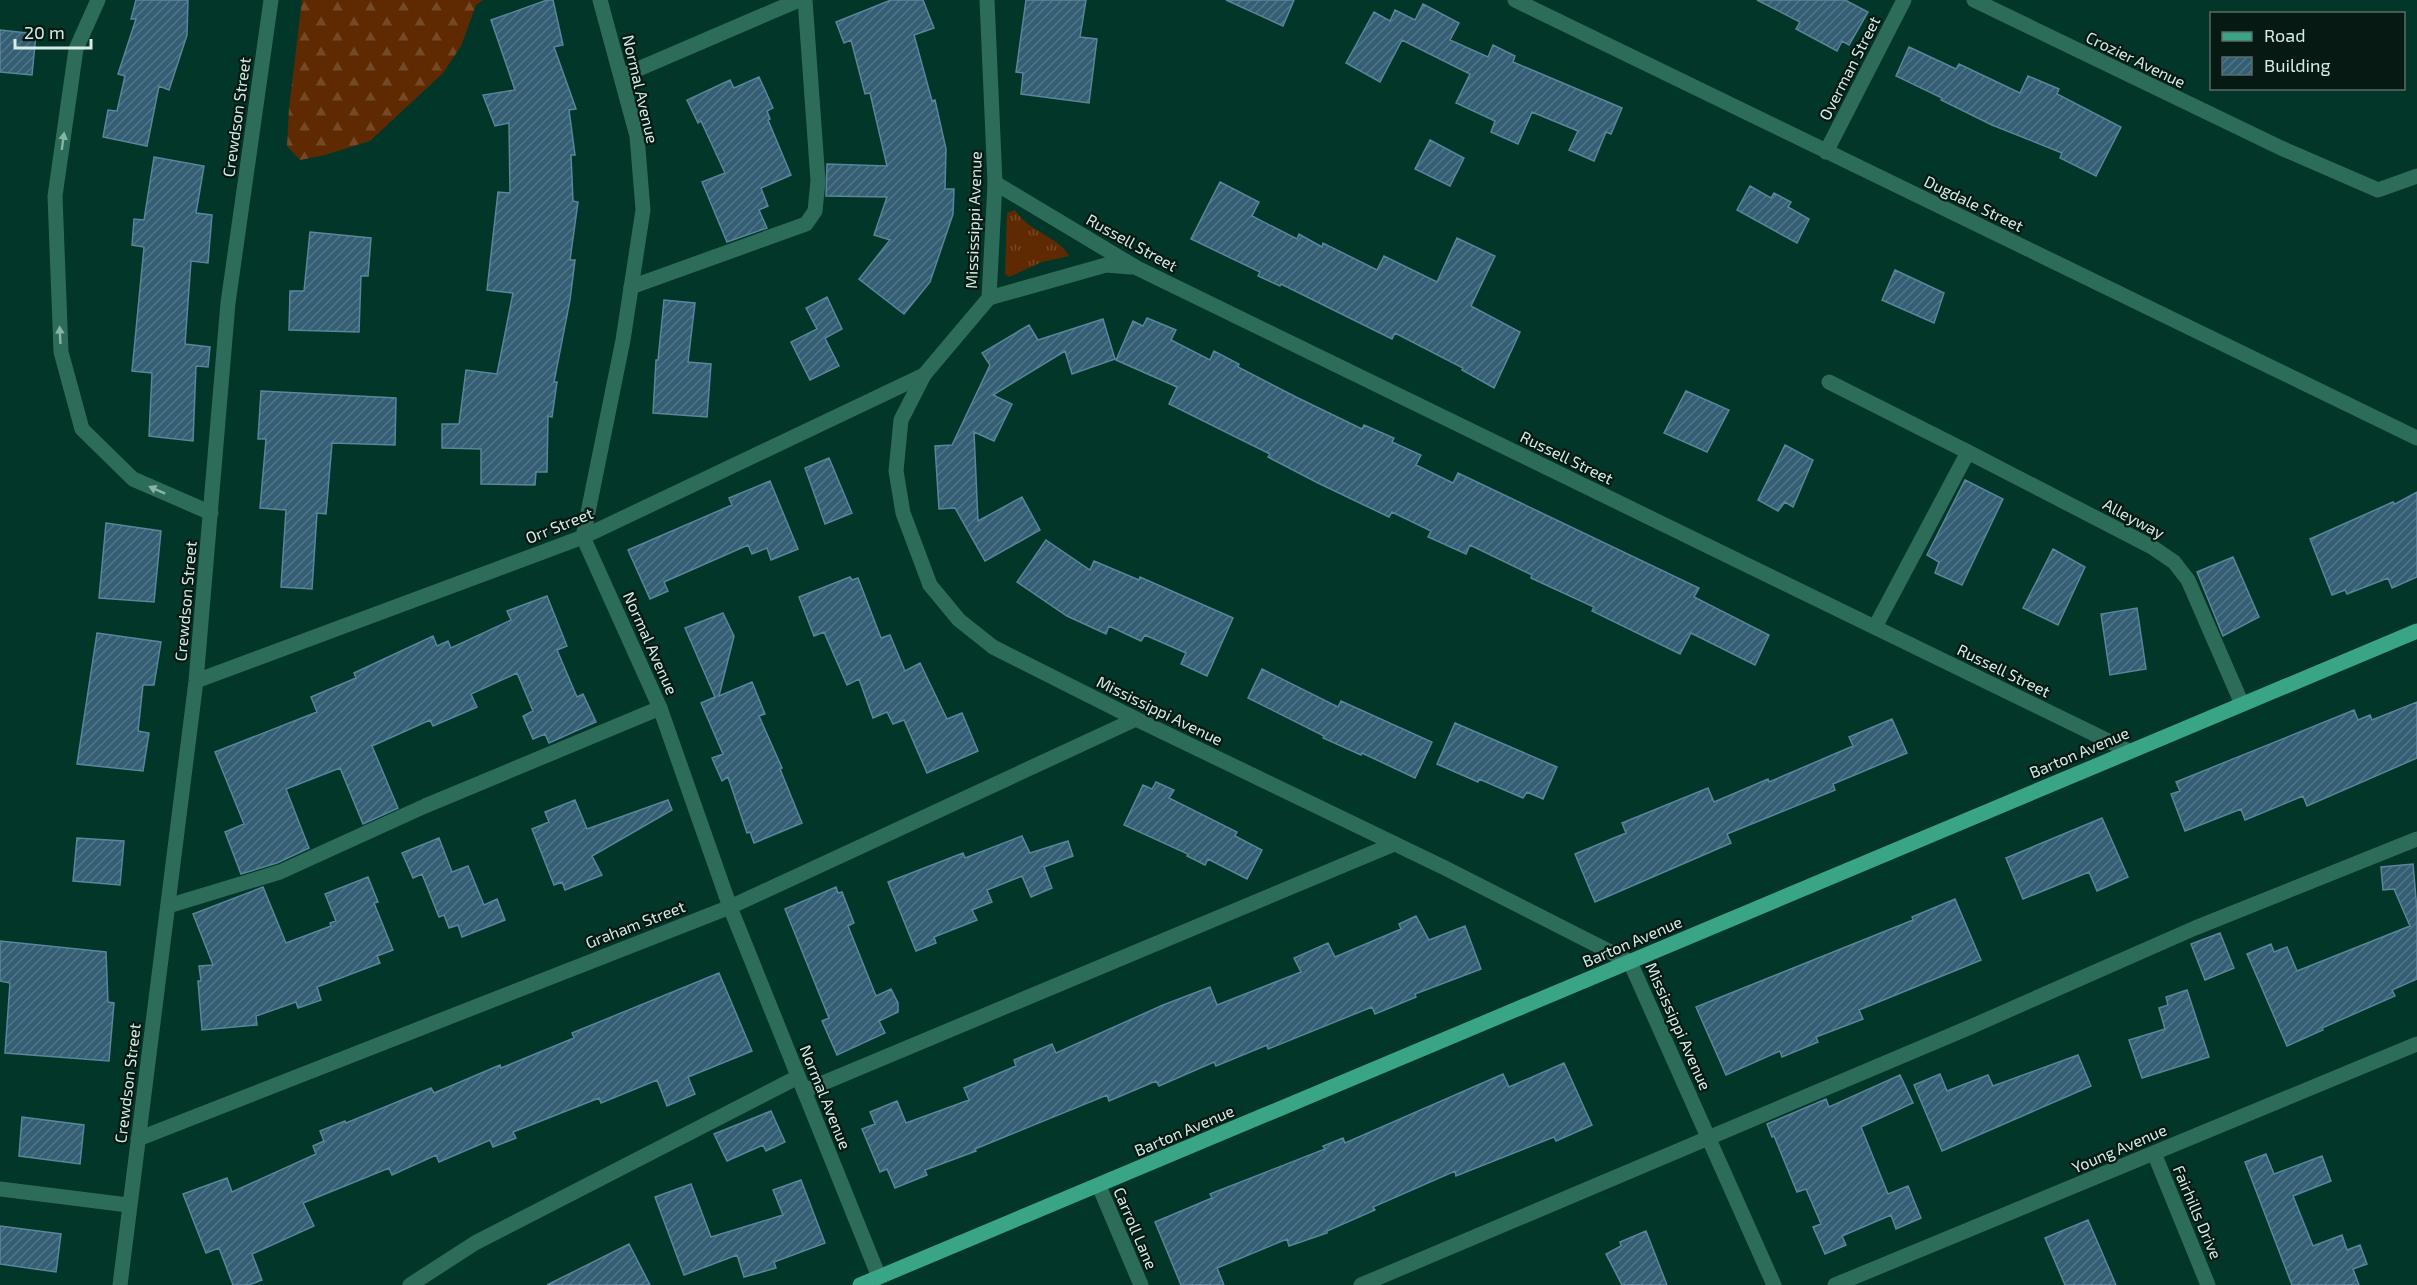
<svg xmlns="http://www.w3.org/2000/svg" width="2417" height="1285" viewBox="0 0 2417 1285" font-family="'Exo 2',sans-serif">
<style>
.grass{fill:url(#grass-tufts)}
.forest{fill:url(#forest-firs)}
.building{fill:url(#building-hatch);stroke:#5a859b;stroke-width:1.5}
.lines{fill:none;stroke-linecap:round;stroke-linejoin:round}
.service{stroke:#2d6c59;stroke-width:15}
.minor{stroke:#2d6c59;stroke-width:15}
.tertiary{stroke:#2d6c59;stroke-width:15}
.primary{stroke:#39a586;stroke-width:15}
.oneway{fill:#89b3a5}
.labels{text-anchor:middle;dominant-baseline:central;stroke-width:4.5;stroke-linejoin:round;paint-order:stroke}
.street-label{font-size:16px;fill:#d5ede4;stroke:#061913}
</style>
<defs>
<pattern id="grass-tufts" width="24" height="20" patternUnits="userSpaceOnUse" patternTransform="scale(1.5)"><rect width="24" height="20" fill="#5f2a01"/><path d="M3 7l-1-3M5 7V3M7 7l1-3M15 17l-1-3M17 17v-4M19 17l1-3" fill="none" stroke="#754926"/></pattern>
<pattern id="forest-firs" width="22" height="20" patternUnits="userSpaceOnUse" patternTransform="scale(1.5)"><rect width="22" height="20" fill="#5f2a01"/><path d="M5 1l3.5 6h-7zM16 11l3.5 6h-7z" fill="#754926"/></pattern>
<pattern id="building-hatch" width="6" height="6" patternUnits="userSpaceOnUse" patternTransform="scale(1.5)"><rect width="6" height="6" fill="#345e73"/><path d="M-1 1l2-2M0 6l6-6M5 7l2-2" fill="none" stroke="#507587"/></pattern>
</defs>
<rect width="100%" height="100%" fill="#013629"/>
<path class="grass" d="M 1015,210 C 1028,232 1058,236 1069,256 L 1042,262 L 1009,277 L 1005,274 L 1007,213 Z"/>
<path class="forest" d="M 302,0 L 483,0 L 476,5 L 461,46 L 443,73 L 370,141 L 325,155 L 300,160 L 287,146 L 289,108 Z"/>
<path class="building" d="M 136,0 L 188,0 L 187,35 L 169,90 L 159,86 L 147,146 L 103,137 L 108,110 L 117,111 L 125,76 L 118,74 L 136,19 L 131,19 Z
M 547,0 L 553,0 L 563,45 L 554,47 L 576,109 L 569,110 L 575,155 L 571,155 L 573,201 L 578,202 L 570,260 L 575,260 L 570,300 L 554,382 L 557,382 L 552,417 L 548,416 L 547,472 L 536,472 L 535,485 L 481,484 L 481,449 L 442,448 L 442,424 L 459,424 L 466,370 L 497,374 L 513,293 L 487,290 L 498,192 L 510,193 L 509,123 L 495,126 L 483,95 L 515,90 L 491,20 Z
M 891,0 L 923,0 L 934,28 L 914,35 L 932,101 L 935,100 L 946,149 L 945,189 L 954,189 L 953,214 L 930,282 L 904,314 L 859,279 L 890,240 L 874,235 L 887,197 L 826,196 L 827,164 L 887,166 L 870,93 L 865,94 L 851,40 L 844,43 L 836,22 Z
M 1026,0 L 1086,0 L 1080,37 L 1097,39 L 1089,103 L 1021,94 L 1023,73 L 1016,72 Z
M 1226,0 L 1294,0 L 1283,26 Z
M 1757,0 L 1845,0 L 1868,12 L 1849,45 L 1842,41 L 1837,51 L 1796,29 L 1800,22 Z
M 1423,4 L 1459,23 L 1450,40 L 1488,57 L 1493,45 L 1515,56 L 1513,62 L 1622,108 L 1611,134 L 1606,132 L 1594,161 L 1569,150 L 1578,131 L 1532,112 L 1518,144 L 1491,132 L 1495,121 L 1456,103 L 1470,74 L 1402,40 L 1380,82 L 1346,63 L 1374,12 L 1390,21 L 1395,10 L 1415,20 Z
M 0,30 L 36,34 L 32,75 L 0,72 Z
M 1909,47 L 1956,69 L 1959,64 L 2020,93 L 2028,76 L 2059,89 L 2057,94 L 2121,127 L 2096,176 L 2060,158 L 2062,153 L 1992,125 L 1941,100 L 1942,98 L 1896,76 Z
M 759,77 L 773,108 L 767,111 L 770,119 L 768,120 L 791,175 L 761,188 L 768,206 L 759,210 L 767,228 L 727,242 L 702,182 L 725,173 L 701,121 L 698,123 L 687,100 L 730,80 L 734,88 Z
M 1430,140 L 1464,158 L 1450,186 L 1415,169 Z
M 154,157 L 204,166 L 196,213 L 212,215 L 208,263 L 191,261 L 185,344 L 210,347 L 208,367 L 196,366 L 193,441 L 149,436 L 152,373 L 132,371 L 144,247 L 132,245 L 134,219 L 144,220 Z
M 1220,182 L 1259,202 L 1252,216 L 1297,239 L 1299,234 L 1322,247 L 1323,243 L 1377,270 L 1384,256 L 1437,282 L 1457,238 L 1495,256 L 1471,306 L 1520,332 L 1494,388 L 1462,370 L 1463,368 L 1395,333 L 1392,339 L 1281,284 L 1280,286 L 1258,276 L 1260,272 L 1191,239 Z
M 1750,186 L 1771,198 L 1774,193 L 1791,202 L 1788,207 L 1809,219 L 1797,243 L 1737,210 Z
M 310,232 L 371,238 L 368,276 L 361,276 L 359,332 L 289,330 L 290,291 L 304,291 Z
M 1895,270 L 1944,293 L 1934,323 L 1882,300 Z
M 827,297 L 842,329 L 825,338 L 839,366 L 810,380 L 791,342 L 817,329 L 806,308 Z
M 664,300 L 695,303 L 688,362 L 711,364 L 707,417 L 653,413 L 656,360 L 658,360 Z
M 1147,318 L 1176,330 L 1171,340 L 1210,360 L 1214,351 L 1239,364 L 1238,367 L 1296,397 L 1362,429 L 1364,425 L 1394,438 L 1392,442 L 1421,455 L 1416,465 L 1453,483 L 1458,473 L 1699,588 L 1694,597 L 1769,635 L 1755,665 L 1691,633 L 1680,654 L 1592,611 L 1594,607 L 1531,578 L 1532,575 L 1470,545 L 1466,554 L 1428,537 L 1431,531 L 1392,512 L 1389,517 L 1318,483 L 1268,457 L 1270,454 L 1169,404 L 1177,387 L 1116,360 L 1133,321 L 1143,326 Z
M 1103,319 L 1115,359 L 1072,374 L 1065,351 L 993,395 L 1012,404 L 994,441 L 974,432 L 978,521 L 1022,497 L 1040,530 L 985,561 L 955,508 L 939,509 L 935,446 L 952,445 L 990,365 L 982,353 L 1029,325 L 1038,340 Z
M 261,391 L 396,398 L 395,445 L 332,443 L 326,514 L 317,513 L 312,589 L 281,587 L 286,510 L 260,508 L 266,439 L 258,439 Z
M 1686,391 L 1729,410 L 1707,452 L 1664,433 Z
M 1785,445 L 1813,460 L 1793,507 L 1785,502 L 1778,511 L 1758,500 Z
M 829,458 L 852,513 L 825,524 L 805,468 Z
M 1965,480 L 2003,499 L 1962,585 L 1935,573 L 1939,562 L 1927,555 Z
M 770,481 L 798,549 L 771,560 L 767,548 L 752,554 L 748,545 L 664,582 L 668,591 L 650,599 L 628,550 L 732,505 L 729,498 Z
M 2417,492 L 2417,577 L 2392,588 L 2388,578 L 2347,594 L 2345,590 L 2332,595 L 2310,539 L 2393,502 L 2395,504 Z
M 106,523 L 161,531 L 154,602 L 99,598 Z
M 1046,540 L 1090,570 L 1094,561 L 1139,580 L 1140,577 L 1233,618 L 1207,676 L 1181,664 L 1186,653 L 1145,635 L 1141,641 L 1109,626 L 1106,634 L 1067,616 L 1017,582 Z
M 2053,549 L 2085,567 L 2058,625 L 2023,608 Z
M 2233,557 L 2259,617 L 2223,636 L 2197,572 Z
M 850,577 L 852,580 L 858,578 L 881,638 L 890,635 L 905,671 L 920,663 L 947,719 L 962,713 L 978,751 L 927,773 L 904,720 L 893,724 L 887,712 L 873,718 L 859,679 L 847,685 L 824,632 L 814,636 L 799,597 Z
M 547,596 L 567,646 L 557,650 L 577,697 L 583,694 L 596,722 L 549,743 L 545,734 L 533,739 L 523,716 L 533,711 L 517,673 L 471,694 L 477,707 L 433,726 L 430,720 L 372,746 L 398,808 L 363,824 L 340,768 L 286,789 L 309,848 L 277,863 L 241,874 L 225,832 L 244,824 L 215,752 L 317,712 L 311,697 L 356,678 L 354,673 L 433,636 L 437,646 L 448,641 L 451,648 L 511,620 L 507,611 Z
M 2137,608 L 2146,669 L 2110,675 L 2101,614 Z
M 723,613 L 734,636 L 719,696 L 752,682 L 765,714 L 759,716 L 782,768 L 780,769 L 802,823 L 754,843 L 750,832 L 747,833 L 728,777 L 722,781 L 712,758 L 723,754 L 701,703 L 715,697 L 685,628 Z
M 97,633 L 161,642 L 154,685 L 143,685 L 138,731 L 149,733 L 143,771 L 77,764 Z
M 1262,669 L 1338,707 L 1341,701 L 1432,742 L 1415,778 L 1362,753 L 1361,755 L 1323,738 L 1324,736 L 1248,698 Z
M 2417,702 L 2417,758 L 2307,806 L 2303,796 L 2245,820 L 2241,809 L 2185,831 L 2171,794 L 2180,791 L 2176,782 L 2354,710 L 2358,720 L 2370,715 L 2372,720 Z
M 1892,719 L 1907,753 L 1833,784 L 1835,790 L 1727,834 L 1731,843 L 1595,902 L 1575,854 L 1626,833 L 1622,823 L 1708,788 L 1714,802 L 1768,779 L 1769,782 L 1853,746 L 1849,737 Z
M 1455,723 L 1557,767 L 1543,799 L 1527,792 L 1523,798 L 1479,779 L 1478,782 L 1437,764 Z
M 1156,782 L 1174,790 L 1169,798 L 1237,832 L 1235,836 L 1262,850 L 1247,879 L 1208,859 L 1205,865 L 1187,856 L 1188,854 L 1124,825 L 1143,785 L 1152,789 Z
M 575,800 L 587,829 L 668,800 L 672,810 L 592,856 L 602,875 L 565,890 L 562,882 L 554,885 L 532,829 L 549,822 L 545,812 Z
M 2102,818 L 2128,877 L 2097,891 L 2089,872 L 2023,899 L 2006,858 Z
M 1022,836 L 1030,853 L 1068,841 L 1073,856 L 1044,867 L 1052,888 L 1031,897 L 1022,876 L 987,890 L 992,902 L 972,910 L 977,920 L 934,937 L 936,943 L 916,951 L 888,882 L 963,853 L 965,858 Z
M 77,838 L 124,841 L 120,885 L 73,881 Z
M 439,838 L 452,872 L 468,866 L 484,905 L 497,899 L 505,920 L 462,937 L 458,925 L 449,928 L 444,915 L 439,917 L 422,874 L 413,878 L 402,853 Z
M 2413,864 L 2417,910 L 2417,979 L 2392,990 L 2395,996 L 2322,1028 L 2323,1030 L 2287,1046 L 2247,954 L 2271,944 L 2274,952 L 2287,947 L 2297,971 L 2410,926 L 2394,889 L 2383,890 L 2381,867 Z
M 368,877 L 378,902 L 374,903 L 393,950 L 377,956 L 380,963 L 317,987 L 321,1000 L 298,1008 L 296,1002 L 256,1016 L 257,1025 L 202,1030 L 198,981 L 201,981 L 199,966 L 213,965 L 193,914 L 263,887 L 286,943 L 331,926 L 330,923 L 336,921 L 325,894 Z
M 836,887 L 838,893 L 842,892 L 854,923 L 848,926 L 876,996 L 891,989 L 898,1003 L 898,1012 L 879,1021 L 885,1033 L 837,1055 L 822,1021 L 829,1018 L 785,909 Z
M 1955,899 L 1981,960 L 1859,1010 L 1863,1019 L 1816,1037 L 1818,1042 L 1782,1057 L 1780,1051 L 1726,1075 L 1696,1007 L 1913,920 L 1912,917 Z
M 1416,916 L 1429,940 L 1465,926 L 1481,969 L 1415,994 L 1416,997 L 1375,1014 L 1372,1007 L 1268,1049 L 1267,1045 L 1216,1066 L 1214,1062 L 1159,1086 L 1156,1081 L 1109,1101 L 1107,1095 L 975,1149 L 976,1151 L 925,1170 L 927,1175 L 895,1188 L 887,1169 L 880,1172 L 862,1129 L 875,1124 L 870,1112 L 897,1101 L 906,1123 L 969,1100 L 964,1088 L 1016,1066 L 1014,1060 L 1052,1044 L 1056,1053 L 1163,1005 L 1210,987 L 1217,1005 L 1301,972 L 1294,958 L 1328,943 L 1335,957 L 1401,929 L 1399,924 Z
M 2220,933 L 2234,968 L 2205,980 L 2191,944 Z
M 0,941 L 106,952 L 108,1002 L 114,1003 L 109,1061 L 5,1053 L 10,983 L 0,981 Z
M 719,973 L 752,1051 L 688,1077 L 695,1094 L 667,1106 L 657,1080 L 601,1103 L 599,1098 L 513,1132 L 516,1138 L 493,1147 L 490,1140 L 439,1162 L 436,1155 L 392,1175 L 389,1168 L 303,1203 L 314,1226 L 252,1254 L 262,1280 L 249,1285 L 233,1285 L 219,1248 L 206,1253 L 183,1194 L 227,1178 L 232,1192 L 316,1154 L 313,1146 L 324,1141 L 320,1131 L 345,1121 L 346,1123 L 431,1088 L 434,1093 L 500,1065 L 501,1068 L 574,1038 L 572,1033 Z
M 2187,990 L 2209,1057 L 2142,1078 L 2129,1040 L 2165,1029 L 2159,1008 L 2168,1005 L 2166,997 Z
M 2078,1055 L 2091,1086 L 1942,1151 L 1914,1085 L 1940,1074 L 1947,1091 L 1988,1075 L 1993,1086 Z
M 1564,1063 L 1592,1125 L 1556,1141 L 1554,1137 L 1456,1176 L 1455,1171 L 1373,1207 L 1375,1210 L 1327,1231 L 1327,1233 L 1289,1246 L 1287,1239 L 1217,1268 L 1224,1285 L 1181,1285 L 1155,1222 L 1212,1198 L 1210,1194 L 1325,1149 L 1323,1146 L 1343,1138 L 1345,1143 L 1503,1074 L 1509,1087 Z
M 1900,1075 L 1913,1103 L 1861,1127 L 1888,1194 L 1908,1186 L 1921,1218 L 1896,1229 L 1891,1215 L 1842,1236 L 1846,1245 L 1825,1254 L 1813,1227 L 1821,1224 L 1806,1189 L 1797,1192 L 1774,1136 L 1772,1137 L 1767,1124 L 1826,1099 L 1829,1107 Z
M 771,1111 L 785,1142 L 766,1151 L 763,1145 L 727,1161 L 714,1134 Z
M 22,1117 L 84,1125 L 80,1164 L 19,1156 Z
M 2266,1154 L 2274,1174 L 2322,1156 L 2331,1181 L 2293,1196 L 2313,1246 L 2342,1235 L 2347,1250 L 2360,1245 L 2367,1264 L 2353,1269 L 2359,1285 L 2292,1285 L 2245,1162 Z
M 801,1180 L 825,1243 L 774,1262 L 776,1268 L 744,1277 L 737,1255 L 684,1275 L 655,1197 L 691,1184 L 711,1237 L 783,1215 L 773,1190 Z
M 2088,1220 L 2116,1285 L 2065,1285 L 2045,1238 Z
M 0,1226 L 61,1234 L 56,1272 L 0,1264 Z
M 1646,1231 L 1667,1285 L 1622,1285 L 1606,1254 L 1621,1246 L 1620,1242 Z
M 629,1244 L 650,1285 L 547,1285 Z"/>
<g class="lines">
<path class="service" d="M 631,287 L 806,224 L 815,211 L 818,181 L 805,0
M 1829,382 L 1968,452
M 1875,627 L 1968,452 L 2152,547 L 2174,562 L 2188,580 L 2242,704
M 168,906 L 280,872 L 425,806 L 660,708
M 804,1091 L 1394,844
M 410,1285 L 475,1243 L 798,1077
M 1361,1285 L 1968,1028 L 2195,928 L 2417,839"/>
<path class="minor" d="M 98,0 L 76,49 L 55,196 L 61,352 L 82,429 L 133,479 L 211,513
M 600,0 L 637,136 L 643,210 L 623,340 L 583,537 L 660,708 L 730,907 L 879,1277
M 1515,0 L 2417,438
M 1974,0 L 2281,148 L 2378,190 L 2417,176
M 622,76 L 799,0
M 1826,152 L 1904,0
M 995,183 L 1137,268 L 2129,751
M 989,298 L 1106,265 L 1131,267
M 196,681 L 583,537 L 924,375
M 1630,962 L 1774,1285
M 138,1139 L 730,907 L 1136,719
M 2154,1153 L 2208,1285
M 1099,1186 L 1141,1285
M 0,1189 L 128,1205
M 120,1285 L 196,681 L 228,303 L 271,0
M 1835,1285 L 2417,1044"/>
<path class="tertiary" d="M 987,0 L 995,183 L 989,298 L 924,375 L 901,420 L 896,471 L 903,513 L 930,585 L 959,620 L 993,647 L 1136,719 L 1445,868 L 1630,962"/>
<path class="primary" d="M 860,1285 L 2417,631"/>
</g>
<defs><path id="oneway-solid" d="M-6-.8H1V-3.2L6.5 0L1 3.2V.8H-6Z" transform="scale(1.5)"/></defs>
<g class="oneway">
<use href="#oneway-solid" transform="translate(63 141) rotate(-82)"/>
<use href="#oneway-solid" transform="translate(60 335) rotate(-93)"/>
<use href="#oneway-solid" transform="translate(157 490) rotate(-156)"/>
</g>
<g class="labels">
<g class="street-label">
<text transform="translate(2136 59) rotate(26)">Crozier Avenue</text>
<text transform="translate(1849 68) rotate(-63)">Overman Street</text>
<text transform="translate(641 89) rotate(77)">Normal Avenue</text>
<text transform="translate(236 117) rotate(-82)">Crewdson Street</text>
<text transform="translate(1974 203) rotate(26)">Dugdale Street</text>
<text transform="translate(973 220) rotate(-88)">Mississippi Avenue</text>
<text transform="translate(1132 242) rotate(29)">Russell Street</text>
<text transform="translate(1567 457) rotate(26)">Russell Street</text>
<text transform="translate(2134 518) rotate(28)">Alleyway</text>
<text transform="translate(559 525) rotate(-22)">Orr Street</text>
<text transform="translate(185 601) rotate(-85)">Crewdson Street</text>
<text transform="translate(651 643) rotate(66)">Normal Avenue</text>
<text transform="translate(2004 670) rotate(26)">Russell Street</text>
<text transform="translate(1160 710) rotate(26)">Mississippi Avenue</text>
<text transform="translate(2079 752) rotate(-23)">Barton Avenue</text>
<text transform="translate(635 924) rotate(-21)">Graham Street</text>
<text transform="translate(1632 941) rotate(-23)">Barton Avenue</text>
<text transform="translate(1679 1026) rotate(66)">Mississippi Avenue</text>
<text transform="translate(127 1083) rotate(-83)">Crewdson Street</text>
<text transform="translate(826 1097) rotate(68)">Normal Avenue</text>
<text transform="translate(1184 1130) rotate(-23)">Barton Avenue</text>
<text transform="translate(2119 1148) rotate(-23)">Young Avenue</text>
<text transform="translate(2198 1212) rotate(67)">Fairhills Drive</text>
<text transform="translate(1136 1228) rotate(67)">Carroll Lane</text>
</g>
</g>
<rect x="2210" y="12" width="195" height="78" fill="#061913" stroke="#596e67" stroke-width="1.5"/>
<rect x="2222" y="32" width="30" height="9" fill="#39a586" stroke="#596e67" stroke-width="1.5"/>
<text x="2264" y="42" font-size="18" fill="#d5ede4">Road</text>
<rect x="2222" y="57" width="30" height="18" fill="url(#building-hatch)" stroke="#596e67" stroke-width="1.5"/>
<text x="2264" y="72" font-size="18" fill="#d5ede4">Building</text>
<path d="M15 39v9h76v-9" fill="none" stroke="#d5ede4" stroke-width="3"/>
<text x="24" y="39" font-size="18" fill="#d5ede4" stroke="#061913" stroke-width="4.5" paint-order="stroke">20 m</text>
</svg>
